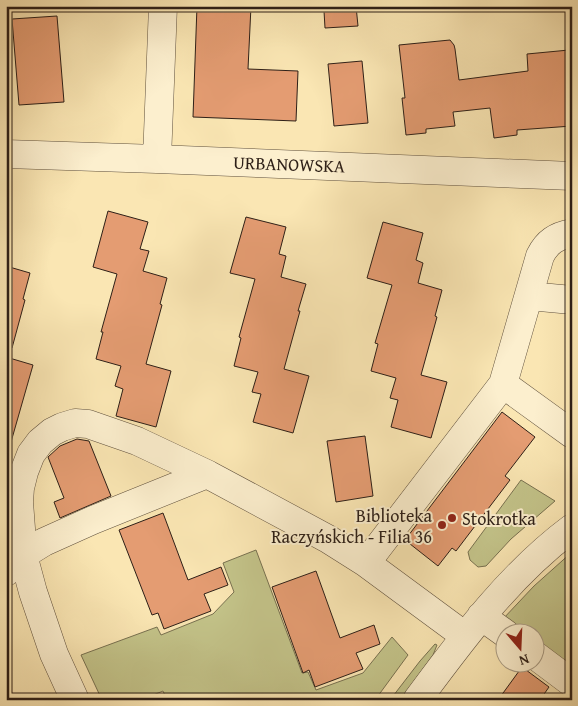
<svg xmlns="http://www.w3.org/2000/svg" width="578" height="706" viewBox="0 0 578 706" font-family="'Gentium Book Plus',serif">
<style>
.green{fill:#c3c389;stroke:#787150}
.building{fill:#e49c72;stroke:#2d1f17}
.lines{fill:none;stroke-linecap:round;stroke-linejoin:round}
.minor-casing{stroke:#60513e;stroke-width:29}
.minor{stroke:#fcefce;stroke-width:28}
.poi-dot{fill:#8f2418;stroke:#fcefce;stroke-width:2}
.labels{text-anchor:middle;dominant-baseline:central;stroke-width:4;stroke-linejoin:round;paint-order:stroke}
.street-label{font-size:18px;fill:#2d1f17;stroke:#fcefce}
.poi-label{font-size:18px;fill:#2d1f17;stroke:#fcefce;text-anchor:end}
</style>
<rect width="100%" height="100%" fill="#fae6b3"/>
<filter id="stains"><feTurbulence type="fractalNoise" baseFrequency=".004" numOctaves="4"/><feColorMatrix values="0 0 0 0 .2 0 0 0 0 .09 0 0 0 0 .02 0 0 0 .5 -.17"/></filter>
<radialGradient id="worn" r=".72"><stop offset=".6" stop-color="#630" stop-opacity="0"/><stop offset="1" stop-color="#630" stop-opacity=".3"/></radialGradient>
<path class="green" d="M 521,480 L 555,501 L 511,539 L 486,566 L 478,567 L 470,560 L 468,552 Z
M 256,550 L 302,673 L 308,672 L 316,690 L 363,673 L 392,637 L 408,655 L 375,700 L 167,700 L 163,691 L 141,700 L 102,700 L 81,655 L 157,627 L 161,635 L 213,614 L 234,592 L 223,563 Z
M 572,552 L 572,658 L 563,661 L 536,645 L 536,634 L 520,633 L 502,620 L 534,586 Z
M 435,644 L 437,645 L 433,655 L 400,700 L 390,700 L 420,661 Z"/>
<path class="building" d="M 197,6 L 251,6 L 248,69 L 298,71 L 296,121 L 193,117 Z
M 325,6 L 356,6 L 358,26 L 325,28 L 324,11 L 325,11 Z
M 57,16 L 64,102 L 19,105 L 12,19 Z
M 450,40 L 454,45 L 455,49 L 459,80 L 528,71 L 527,54 L 569,50 L 572,76 L 572,126 L 517,130 L 517,135 L 494,138 L 490,108 L 453,112 L 455,126 L 426,129 L 426,133 L 406,135 L 402,98 L 405,98 L 399,45 Z
M 362,61 L 368,123 L 334,126 L 328,64 Z
M 108,211 L 148,222 L 140,249 L 149,251 L 143,271 L 167,278 L 160,304 L 162,305 L 146,364 L 171,371 L 156,427 L 116,416 L 123,389 L 115,386 L 121,366 L 96,359 L 103,332 L 101,332 L 117,274 L 93,267 Z
M 246,217 L 286,227 L 279,254 L 286,256 L 281,277 L 306,284 L 298,311 L 300,311 L 284,369 L 309,376 L 293,433 L 253,422 L 261,394 L 252,392 L 258,372 L 234,366 L 241,338 L 239,337 L 255,279 L 230,273 Z
M 383,222 L 423,233 L 416,260 L 423,263 L 418,283 L 442,290 L 435,316 L 437,317 L 421,375 L 447,382 L 431,438 L 391,427 L 398,400 L 390,398 L 396,378 L 371,371 L 378,344 L 375,343 L 392,285 L 367,278 Z
M 6,266 L 30,273 L 23,299 L 25,300 L 12,348 L 6,347 Z
M 6,357 L 33,365 L 11,442 L 6,442 Z
M 502,412 L 535,437 L 505,476 L 510,480 L 456,551 L 452,548 L 438,566 L 405,540 Z
M 365,436 L 373,496 L 336,502 L 327,441 Z
M 77,439 L 89,441 L 111,496 L 60,518 L 54,502 L 64,498 L 48,457 L 60,446 Z
M 163,513 L 188,580 L 221,567 L 228,585 L 204,594 L 211,611 L 164,629 L 158,613 L 152,615 L 119,530 Z
M 316,571 L 340,638 L 374,625 L 380,644 L 356,653 L 363,669 L 315,687 L 309,670 L 303,673 L 272,587 Z
M 522,667 L 549,687 L 540,700 L 498,700 Z"/>
<g class="lines">
<g class="minor-casing">
<path id="minor" d="M 6,154 L 157,159 L 572,176
M 157,159 L 163,6
M 529,296 L 572,300
M 503,384 L 572,434
M 366,563 L 503,384 L 540,256 C 547,242 556,236 572,233
M 6,572 L 23,555 L 19,502 L 20,488 L 24,472 L 31,454 L 40,442 L 52,432 L 62,427 L 75,423 L 88,424 L 137,441 L 207,474 L 328,539 L 366,563 L 465,636
M 481,616 L 506,634
M 536,656 L 572,683
M 75,700 L 54,654 L 33,592 L 23,555 L 44,542 L 93,520 L 207,474
M 417,700 C 463,638 509,575 572,528"/>
</g>
<use href="#minor" class="minor"/>
</g>
<g class="poi-dot">
<circle cx="452" cy="518" r="5"/>
<circle cx="442" cy="525" r="5"/>
</g>
<g class="labels">
<g class="street-label">
<text transform="translate(289 164) rotate(2)">URBANOWSKA</text>
</g>
<g class="poi-label">
<text x="432" y="515">Biblioteka<tspan x="432" dy="21">Raczyńskich - Filia 36</tspan></text>
<text x="462" y="518" text-anchor="start">Stokrotka</text>
</g>
</g>
<rect width="578" height="706" fill="none" stroke="#fae6b3" stroke-width="25"/>
<rect x="8" y="8" width="563" height="691" fill="none" stroke="#2d1f17" stroke-width="2.5"/>
<rect x="12" y="12" width="553" height="681" fill="none" stroke="#2d1f17"/>
<g transform="translate(520 648) rotate(161)"><circle r="24" fill="#fcefce" stroke="#a99c85"/>
<path d="M0-4L9 19L0 12L-9 19Z" fill="#8f2418"/>
<text y="-8" font-size="14" font-weight="bold" text-anchor="middle" fill="#2d1f17">N</text>
</g>
<rect width="100%" height="100%" filter="url(#stains)"/>
<rect width="100%" height="100%" fill="url(#worn)"/>
</svg>
